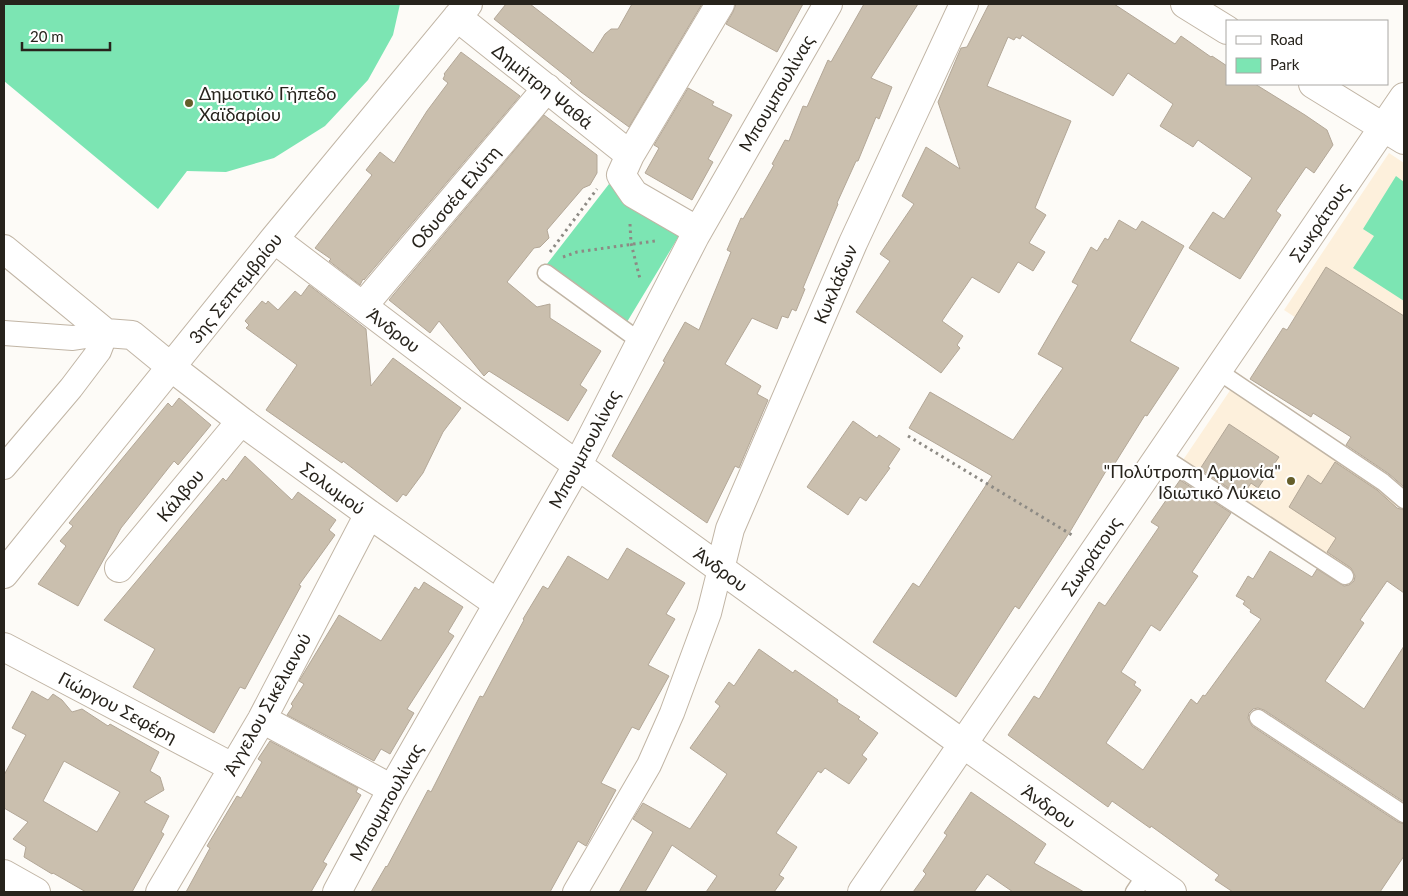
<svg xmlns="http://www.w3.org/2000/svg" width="1408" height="896" viewBox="0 0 1408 896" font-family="Lato,sans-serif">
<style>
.built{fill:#fdf0dc}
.green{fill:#7ce5b3}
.building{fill:#cabfae;stroke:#b3a797;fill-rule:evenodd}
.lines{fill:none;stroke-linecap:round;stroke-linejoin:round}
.service-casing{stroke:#c1b5a5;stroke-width:19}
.pedestrian-casing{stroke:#c1b5a5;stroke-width:26}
.minor-casing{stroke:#c1b5a5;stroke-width:30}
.path{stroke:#8d8a84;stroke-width:3;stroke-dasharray:2.5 4;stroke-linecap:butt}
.service{stroke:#fff;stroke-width:16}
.pedestrian{stroke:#fff;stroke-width:24}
.minor{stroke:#fff;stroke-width:28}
.poi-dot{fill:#655e2a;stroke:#fff;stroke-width:2}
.labels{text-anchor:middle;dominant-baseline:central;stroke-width:4.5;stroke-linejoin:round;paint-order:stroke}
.street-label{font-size:18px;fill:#27231c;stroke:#fff}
.poi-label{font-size:18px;fill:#27231c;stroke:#fff;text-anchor:start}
</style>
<rect width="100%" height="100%" fill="#fdfbf7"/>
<path class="built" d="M 1389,153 L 1404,163 L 1404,389 L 1284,310 Z
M 1231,389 L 1399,502 L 1354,572 L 1183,460 Z"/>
<path class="green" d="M 4,4 L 400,4 L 393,35 L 368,80 L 325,126 L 274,158 L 226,172 L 187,171 L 158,209 L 4,81 Z
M 1396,176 L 1404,182 L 1404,301 L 1353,268 L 1374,236 L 1363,229 Z
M 609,184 L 682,231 L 627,322 L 547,264 Z"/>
<path class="building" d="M 506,4 L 530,4 L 593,53 L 605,34 L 611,29 L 618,29 L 632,4 L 702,4 L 629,127 L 581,92 L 570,83 L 572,81 L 494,19 Z
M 736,4 L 803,4 L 777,52 L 726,24 L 733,12 Z
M 864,4 L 918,4 L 871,78 L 892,87 L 879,119 L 876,117 L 858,161 L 856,161 L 837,203 L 838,204 L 803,288 L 805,289 L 796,311 L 792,309 L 788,318 L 782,316 L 777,329 L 752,318 L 725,364 L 761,386 L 757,394 L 768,400 L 739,468 L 735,466 L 707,523 L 612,456 L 665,362 L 663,361 L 685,322 L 699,330 L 731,252 L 727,250 L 741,218 L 743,219 L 774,165 L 772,164 L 785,140 L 789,141 L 803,106 L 807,107 L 828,60 L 831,62 Z
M 989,4 L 1114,4 L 1175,44 L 1181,36 L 1211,57 L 1212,56 L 1227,66 L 1227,84 L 1255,84 L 1305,115 L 1327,130 L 1333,145 L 1314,173 L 1306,167 L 1276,211 L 1281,215 L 1240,279 L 1189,248 L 1213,212 L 1224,219 L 1252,178 L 1198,140 L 1193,147 L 1160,126 L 1173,104 L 1128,73 L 1113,96 L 1022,35 L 1020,39 L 1016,37 L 1014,40 L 1008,37 L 987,86 L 1071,121 L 1035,208 L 1046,215 L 1029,243 L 1045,252 L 1033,271 L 1018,262 L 999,293 L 972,277 L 942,321 L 963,336 L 957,345 L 960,348 L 941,373 L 856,312 L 890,261 L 880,254 L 914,204 L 902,196 L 926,147 L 960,169 L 938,102 L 961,48 L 967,47 Z
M 461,52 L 520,96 L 364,280 L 363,279 L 360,285 L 329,261 L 331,259 L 315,248 L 372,175 L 366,170 L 380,152 L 394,163 L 427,111 L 448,83 L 443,79 L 445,75 L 444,74 Z
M 688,88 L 714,102 L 712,105 L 732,115 L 708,159 L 713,162 L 692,200 L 645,173 L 659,148 L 654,145 Z
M 544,115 L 597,155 L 597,173 L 590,185 L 583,188 L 547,230 L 549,238 L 540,247 L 534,248 L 507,282 L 537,307 L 550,304 L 550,318 L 601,351 L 580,385 L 587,390 L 568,421 L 489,371 L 484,376 L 439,321 L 430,333 L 389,300 Z
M 1119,220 L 1136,230 L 1142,221 L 1184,246 L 1130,341 L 1179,368 L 1147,416 L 1145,415 L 1112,468 L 1109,466 L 1071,530 L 1019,609 L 1015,606 L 956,697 L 873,642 L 913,583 L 919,587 L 992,476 L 909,428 L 930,392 L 1013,440 L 1063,368 L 1038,354 L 1078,285 L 1072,282 L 1091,247 L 1097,251 L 1105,238 L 1108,240 Z
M 1326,267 L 1404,316 L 1404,487 L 1389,474 L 1346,445 L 1351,437 L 1313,413 L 1311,417 L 1250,379 L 1283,328 L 1287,330 Z
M 309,285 L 366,329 L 371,386 L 393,358 L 461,408 L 443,432 L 423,473 L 406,496 L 403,494 L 397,502 L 343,461 L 342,463 L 266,410 L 297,365 L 246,328 L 249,325 L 245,321 L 262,301 L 266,304 L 268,301 L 278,310 L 295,291 L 301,296 Z
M 179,398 L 211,425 L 178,465 L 174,461 L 121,528 L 78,606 L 38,584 L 66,546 L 60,541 L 73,526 L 69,523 L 168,403 L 172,407 Z
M 853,421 L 877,438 L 879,435 L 900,449 L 888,467 L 890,468 L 866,501 L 860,497 L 848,515 L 807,487 Z
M 1229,424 L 1279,457 L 1258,488 L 1251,483 L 1242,497 L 1200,469 Z
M 245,456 L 292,500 L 298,492 L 336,520 L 329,530 L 335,535 L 299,585 L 301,586 L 245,689 L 240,687 L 214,733 L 133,687 L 155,649 L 104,620 L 223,478 L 226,481 Z
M 1335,462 L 1377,490 L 1397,508 L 1404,510 L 1404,593 L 1387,581 L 1360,620 L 1364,623 L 1325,681 L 1364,709 L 1404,646 L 1404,802 L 1264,710 L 1258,708 L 1253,709 L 1249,713 L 1248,718 L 1252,726 L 1398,822 L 1404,824 L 1404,856 L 1380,892 L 1233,892 L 1215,880 L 1219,875 L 1151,826 L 1150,828 L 1112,801 L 1108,807 L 1008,735 L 1034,696 L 1039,699 L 1099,602 L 1105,606 L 1159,527 L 1151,522 L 1180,480 L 1231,513 L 1192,572 L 1198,576 L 1160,631 L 1151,625 L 1121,672 L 1136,682 L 1134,685 L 1141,690 L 1106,743 L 1143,770 L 1191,699 L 1197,704 L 1203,695 L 1205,696 L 1261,619 L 1250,612 L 1251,610 L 1243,604 L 1245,601 L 1236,596 L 1248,576 L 1253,579 L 1270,551 L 1312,577 L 1317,569 L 1344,586 L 1349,585 L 1354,581 L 1355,576 L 1351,568 L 1327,552 L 1336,538 L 1289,507 L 1308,475 L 1321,484 Z
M 627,548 L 685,583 L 666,614 L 675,619 L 648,665 L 669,676 L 639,730 L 632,727 L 601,783 L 616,790 L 586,846 L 578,841 L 550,892 L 371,892 L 386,866 L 387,867 L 428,790 L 431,792 L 480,696 L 483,697 L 524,620 L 523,619 L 543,586 L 548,589 L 568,556 L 608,580 Z
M 424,582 L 463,607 L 448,632 L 454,636 L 407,709 L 414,713 L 390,754 L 381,749 L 374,761 L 287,715 L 293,706 L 291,704 L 304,684 L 299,681 L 339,615 L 381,641 L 415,587 L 419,590 Z
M 759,649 L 793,673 L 795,670 L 838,700 L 837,702 L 860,717 L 858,719 L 878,733 L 862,755 L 867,759 L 849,784 L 825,768 L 821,773 L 818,771 L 776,833 L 797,847 L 779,875 L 784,878 L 774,892 L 706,892 L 717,876 L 672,845 L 645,892 L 619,892 L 653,832 L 633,819 L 643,803 L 690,829 L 727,774 L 690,748 L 720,706 L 715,702 L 729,682 L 734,686 Z
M 32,691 L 48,700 L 53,694 L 62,700 L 72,712 L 82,709 L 108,726 L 110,724 L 159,752 L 150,771 L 160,777 L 164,790 L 144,802 L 169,816 L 161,832 L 164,834 L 132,892 L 86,892 L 53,873 L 52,874 L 24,857 L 26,847 L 13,839 L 28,822 L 4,808 L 4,775 L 26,735 L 12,728 ZM 64,761 L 120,792 L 97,832 L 43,801 Z
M 270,741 L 358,788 L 356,792 L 361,795 L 323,862 L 327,864 L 311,892 L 186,892 L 210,848 L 207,846 L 237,796 L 241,798 L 262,762 L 258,759 Z
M 971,792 L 1046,844 L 1034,863 L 1084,892 L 1013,892 L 987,874 L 974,892 L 913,892 L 926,874 L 923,871 L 947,835 L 944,833 Z"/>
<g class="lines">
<g class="service-casing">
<path id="service" d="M 546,273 L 641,342
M 1218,371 L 1383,482 L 1404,500
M 1160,455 L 1345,576
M 1258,718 L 1404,814
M 1134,892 L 1146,874"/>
</g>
<g class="pedestrian-casing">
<path id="pedestrian" d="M 4,333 L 73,338 L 106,333 L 99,351 L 71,388 L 4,467
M 575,892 L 649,765 L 672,713 L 709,613 L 720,569"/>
</g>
<g class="minor-casing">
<path id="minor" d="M 1185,4 L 1227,30
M 457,17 L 630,155
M 1313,84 L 1404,140
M 698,231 L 634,194 L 621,175 L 630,155 L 720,4
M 274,239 L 472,389 L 963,744 L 1172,892
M 4,249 L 106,333 L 132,335 L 171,367 L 241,421 L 369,514 L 498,604
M 363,306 L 547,88
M 119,568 L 241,421
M 720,569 L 730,529 L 853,243 L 964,4
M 4,574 L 274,239 L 468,4
M 4,647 L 232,767
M 262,719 L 392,789
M 4,874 L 36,892
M 160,892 L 262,719 L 369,514
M 337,892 L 392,789 L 577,466 L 695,236 L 828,4
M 862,892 L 1404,97"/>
</g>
<path class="path" d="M 630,224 L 631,243 L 640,279
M 550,252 L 597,189
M 563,257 L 577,252 L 655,241
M 908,436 L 1072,535"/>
<use href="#service" class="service"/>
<use href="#pedestrian" class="pedestrian"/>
<use href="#minor" class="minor"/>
</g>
<g class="poi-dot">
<circle cx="189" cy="103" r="5"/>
<circle cx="1291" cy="481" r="5"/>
</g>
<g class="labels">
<g class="street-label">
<text transform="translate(543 86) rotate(39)">Δημήτρη Ψαθά</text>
<text transform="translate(776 93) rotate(-60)">Μπουμπουλίνας</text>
<text transform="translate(455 197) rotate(-50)">Οδυσσέα Ελύτη</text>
<text transform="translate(1319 222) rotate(-56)">Σωκράτους</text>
<text transform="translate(835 284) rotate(-67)">Κυκλάδων</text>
<text transform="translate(235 288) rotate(-51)">3ης Σεπτεμβρίου</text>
<text transform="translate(394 330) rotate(37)">Άνδρου</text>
<text transform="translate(584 449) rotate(-62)">Μπουμπουλίνας</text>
<text transform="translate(333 488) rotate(36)">Σολωμού</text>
<text transform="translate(180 495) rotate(-50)">Κάλβου</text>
<text transform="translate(1091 556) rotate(-56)">Σωκράτους</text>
<text transform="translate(721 569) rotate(36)">Άνδρου</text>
<text transform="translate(267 704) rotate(-61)">Άγγελου Σικελιανού</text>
<text transform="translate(118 707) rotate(28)">Γιώργου Σεφέρη</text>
<text transform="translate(386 802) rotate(-61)">Μπουμπουλίνας</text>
<text transform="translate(1049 806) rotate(35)">Άνδρου</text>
</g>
<g class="poi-label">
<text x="199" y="93">Δημοτικό Γήπεδο<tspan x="199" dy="21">Χαϊδαρίου</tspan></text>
<text x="1281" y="471" text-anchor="end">"Πολύτροπη Αρμονία"<tspan x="1281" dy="21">Ιδιωτικό Λύκειο</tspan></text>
</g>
</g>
<rect width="1408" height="896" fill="none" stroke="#27231c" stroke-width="10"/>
<rect x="1226" y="20" width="162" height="65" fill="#ffffff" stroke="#a9a7a4"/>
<rect x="1236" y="36" width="25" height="8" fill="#ffffff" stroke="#a9a7a4"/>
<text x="1270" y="45" font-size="15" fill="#27231c">Road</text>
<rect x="1236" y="58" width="25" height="15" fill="#7ce5b3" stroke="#a9a7a4"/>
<text x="1270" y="70" font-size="15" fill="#27231c">Park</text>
<path d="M22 42v8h88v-8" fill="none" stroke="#27231c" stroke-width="2.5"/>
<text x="30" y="42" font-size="15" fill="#27231c" stroke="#ffffff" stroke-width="4" paint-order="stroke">20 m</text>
</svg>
